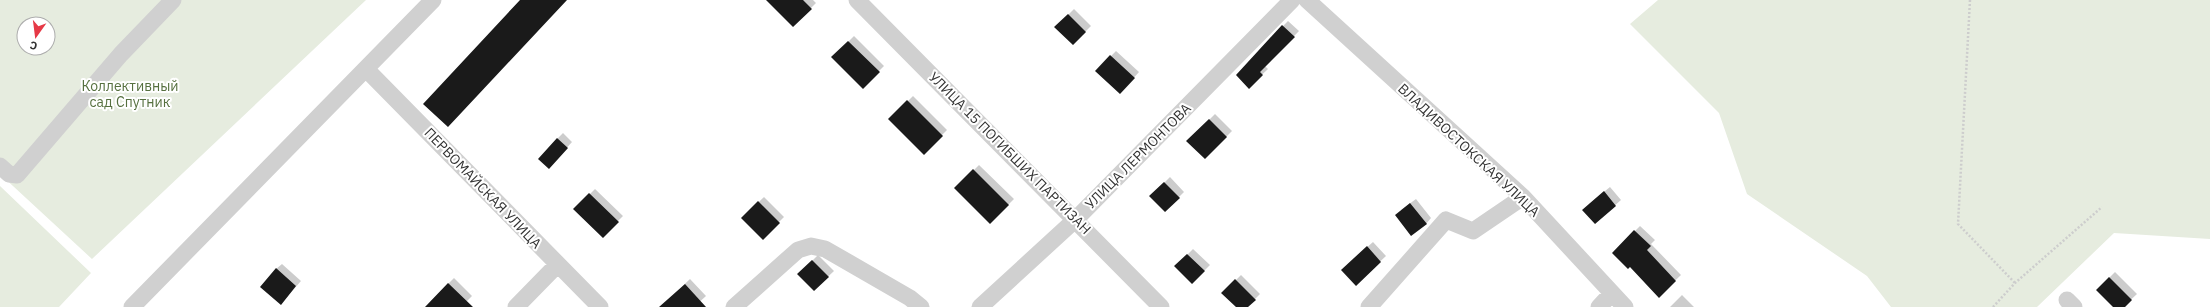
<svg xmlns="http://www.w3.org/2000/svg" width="2210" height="307" viewBox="0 0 2210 307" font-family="'IBM Plex Sans',sans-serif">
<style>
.green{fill:#e6ecdf;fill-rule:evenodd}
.shadow{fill:#0003}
.building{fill:#1a1a1a}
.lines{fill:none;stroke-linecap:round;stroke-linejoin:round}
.path{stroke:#cdcdcd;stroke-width:2.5;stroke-dasharray:2 2;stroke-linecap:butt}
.minor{stroke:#d0d0d0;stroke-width:17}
.labels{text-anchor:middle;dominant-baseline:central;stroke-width:4;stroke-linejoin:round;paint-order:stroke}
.park-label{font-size:14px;fill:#56703f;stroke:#fff}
.street-label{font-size:14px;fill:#333;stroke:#fff}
</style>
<rect width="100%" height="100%" fill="#fff"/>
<path class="green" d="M 0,0 L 366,0 L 92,259 L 0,174 ZM 24,24 L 48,24 L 48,48 L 24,48 Z
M 1658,0 L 2210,0 L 2210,239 L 2114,233 L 2037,307 L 1891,307 L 1867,276 L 1747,194 L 1719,113 L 1630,24 Z
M 0,186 L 91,273 L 59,307 L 0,307 Z"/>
<path class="shadow" d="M 767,0 L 813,0 L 816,3 L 793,26 Z
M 1074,9 L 1091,26 L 1073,44 L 1056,27 Z
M 1288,21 L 1299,31 L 1265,66 L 1268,69 L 1249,87 L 1283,26 Z
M 854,36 L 884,66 L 863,87 L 833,57 Z
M 1116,51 L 1139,72 L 1120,93 L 1111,56 Z
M 913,96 L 947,130 L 924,153 L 890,119 Z
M 1215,114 L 1232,131 L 1205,158 L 1188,141 Z
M 563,133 L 572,142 L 554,162 L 557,139 Z
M 979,165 L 1014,199 L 990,223 L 956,188 Z
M 1170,177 L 1184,192 L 1165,211 L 1151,196 Z
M 1610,187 L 1621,200 L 1595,223 L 1589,204 Z
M 595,189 L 623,216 L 603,236 L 575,209 Z
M 764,197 L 784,217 L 763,238 L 742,218 Z
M 1416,199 L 1431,218 L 1426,224 L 1401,210 Z
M 1640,226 L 1655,240 L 1651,244 L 1681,275 L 1659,296 L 1630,266 L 1613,253 Z
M 1373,242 L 1386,256 L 1356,284 L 1348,264 Z
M 1193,249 L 1210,265 L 1192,283 L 1176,266 Z
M 818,255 L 834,271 L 814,290 L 799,274 Z
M 282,264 L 301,281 L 286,298 L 276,269 Z
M 2115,272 L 2137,294 L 2123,307 L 2114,307 L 2097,290 Z
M 1241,275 L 1260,294 L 1247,307 L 1237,307 L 1223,293 Z
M 454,278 L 472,296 L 461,307 L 435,307 L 430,302 Z
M 690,279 L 706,296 L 694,307 L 664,307 L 668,300 Z
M 1682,295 L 1694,307 L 1670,307 Z"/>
<path class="building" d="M 520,0 L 567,0 L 448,127 L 423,104 Z
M 766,0 L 803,0 L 812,9 L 793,27 Z
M 1068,14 L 1086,32 L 1073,45 L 1054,27 Z
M 1282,25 L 1295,37 L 1260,72 L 1263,75 L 1249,89 L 1236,75 Z
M 848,41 L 880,72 L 863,89 L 831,57 Z
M 1110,55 L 1135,78 L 1120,94 L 1095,71 Z
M 907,100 L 943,136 L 924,155 L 888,119 Z
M 1209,119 L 1227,137 L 1205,159 L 1186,141 Z
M 557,138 L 568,148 L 549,169 L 538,159 Z
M 973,169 L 1009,205 L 990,224 L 954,188 Z
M 1164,182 L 1180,198 L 1165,212 L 1149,196 Z
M 1604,191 L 1616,206 L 1595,224 L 1582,210 Z
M 589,193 L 619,222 L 603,238 L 573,209 Z
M 758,201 L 780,223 L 763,240 L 741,218 Z
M 1410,203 L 1427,224 L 1411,236 L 1395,215 Z
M 1634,230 L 1651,246 L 1647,250 L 1676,281 L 1659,298 L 1630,267 L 1628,269 L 1612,253 Z
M 1367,246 L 1381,262 L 1356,286 L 1341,270 Z
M 1187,254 L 1205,271 L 1192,284 L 1174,266 Z
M 812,260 L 829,277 L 814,291 L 797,274 Z
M 276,268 L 296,286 L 281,305 L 260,287 Z
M 2109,277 L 2132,300 L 2125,307 L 2113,307 L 2096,290 Z
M 1235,279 L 1256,300 L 1248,307 L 1236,307 L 1221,293 Z
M 448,283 L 473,307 L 425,307 Z
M 685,284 L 706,307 L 659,307 Z"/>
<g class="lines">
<path class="path" d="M 1970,0 L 1958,224 L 2015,283
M 1993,307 L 2015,283 L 2102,207"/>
<path class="minor" d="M 857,0 L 1161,307
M 1307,0 L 1523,197 L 1625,307
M 366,69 L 600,307
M 0,166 L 9,174 L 17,175 L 121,54 L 173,0
M 2067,300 L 2074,307
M 132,307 L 433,0
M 516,307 L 557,265
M 734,307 L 798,250 L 811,246 L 825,249 L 910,298 L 921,307
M 980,307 L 1076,219 L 1292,0
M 1369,307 L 1446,220 L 1473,231 L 1523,197
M 1599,307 L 1612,293"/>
</g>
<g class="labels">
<g class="park-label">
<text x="130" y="86">Коллективный<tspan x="130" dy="16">сад Спутник</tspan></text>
</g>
<g class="street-label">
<text transform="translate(1469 150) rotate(43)">ВЛАДИВОСТОКСКАЯ УЛИЦА</text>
<text transform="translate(1010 153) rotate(45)">УЛИЦА 15 ПОГИБШИХ ПАРТИЗАН</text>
<text transform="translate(1138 156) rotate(-45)">УЛИЦА ЛЕРМОНТОВА</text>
<text transform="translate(483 188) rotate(46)">ПЕРВОМАЙСКАЯ УЛИЦА</text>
</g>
</g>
<g transform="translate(36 36) rotate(194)"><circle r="19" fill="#ffffff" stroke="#adadad"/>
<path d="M0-3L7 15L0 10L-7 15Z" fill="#e63946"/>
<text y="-6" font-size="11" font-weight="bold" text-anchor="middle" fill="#333333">С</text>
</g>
</svg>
